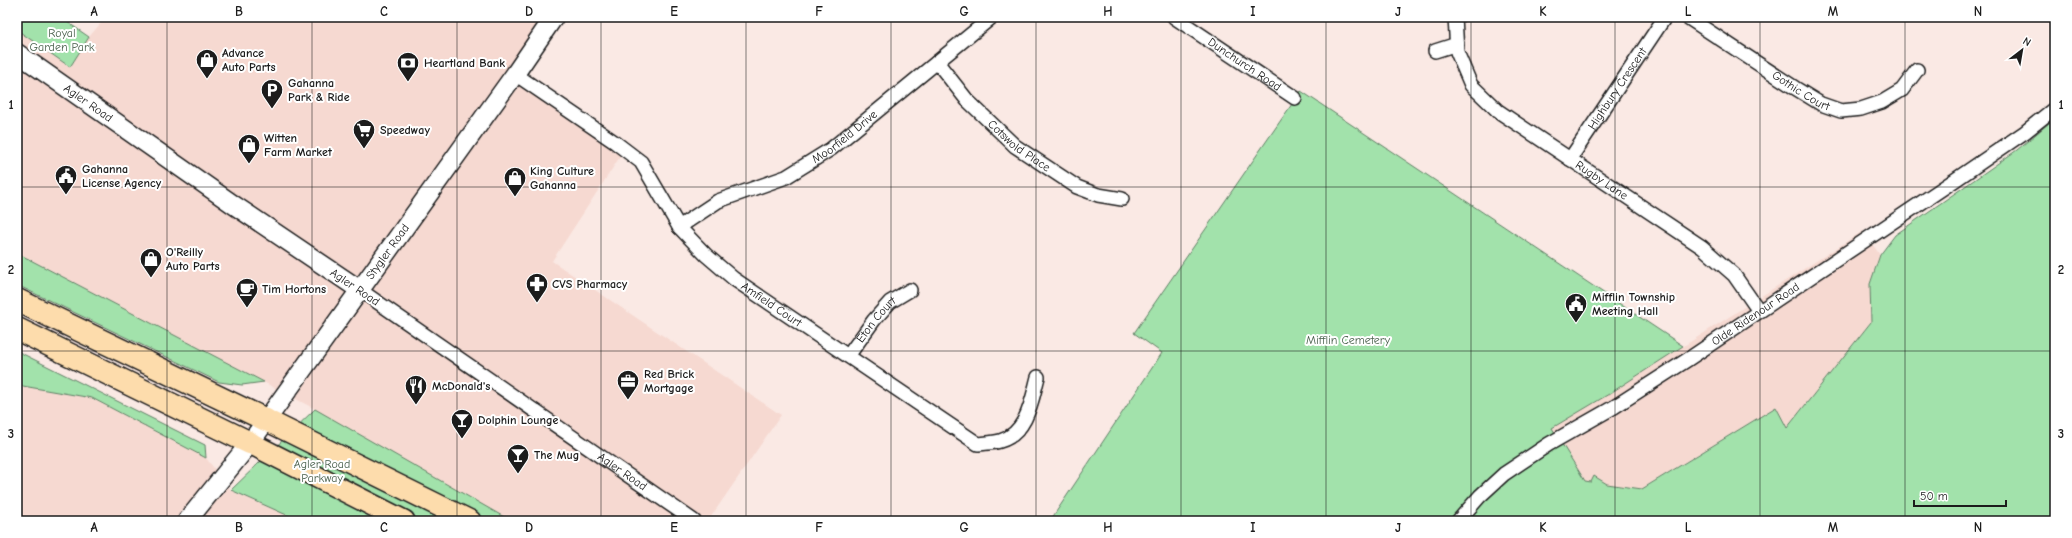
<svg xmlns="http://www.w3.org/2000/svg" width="2072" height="538" viewBox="0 0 2072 538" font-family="'Comic Neue',sans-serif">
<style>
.built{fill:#f6d9d1}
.green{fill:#a2e2ab;stroke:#5f7f64}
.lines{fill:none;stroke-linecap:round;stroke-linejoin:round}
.minor-casing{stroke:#1c1c1c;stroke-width:16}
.secondary-casing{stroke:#1c1c1c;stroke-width:21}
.trunk-casing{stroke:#1c1c1c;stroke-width:24}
.motorway-casing{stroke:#1c1c1c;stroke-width:25}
.minor{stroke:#fff;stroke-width:13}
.secondary{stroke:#fff;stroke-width:18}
.trunk{stroke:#fddcac;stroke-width:21}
.motorway{stroke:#fddcac;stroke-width:22}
.grid{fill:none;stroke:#1c1c1c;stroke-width:1;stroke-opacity:0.55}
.labels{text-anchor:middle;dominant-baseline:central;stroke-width:4;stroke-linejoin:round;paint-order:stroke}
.park-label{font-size:12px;fill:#4b614e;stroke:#fff}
.poi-label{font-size:12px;font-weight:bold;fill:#1c1c1c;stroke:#fff;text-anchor:start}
.street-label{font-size:12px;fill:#1c1c1c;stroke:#fff}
.neatline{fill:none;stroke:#1c1c1c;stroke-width:1.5}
.grid-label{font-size:13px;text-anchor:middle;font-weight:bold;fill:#1c1c1c}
</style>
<rect width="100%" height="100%" fill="#fae9e4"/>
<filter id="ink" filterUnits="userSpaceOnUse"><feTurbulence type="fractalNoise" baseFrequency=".025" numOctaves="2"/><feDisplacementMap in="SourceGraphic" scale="8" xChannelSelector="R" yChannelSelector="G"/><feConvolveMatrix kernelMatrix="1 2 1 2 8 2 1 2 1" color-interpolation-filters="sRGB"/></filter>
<g filter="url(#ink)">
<path class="built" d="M 106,17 L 564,17 L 527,75 L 629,143 L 552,261 L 781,415 L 708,521 L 511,521 L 315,409 L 17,253 L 17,30 L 70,67 L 89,37 Z
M 1863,231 L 1880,255 L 1870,284 L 1871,322 L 1787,428 L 1776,407 L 1642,489 L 1585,481 L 1552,428 L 1609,394 Z
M 17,385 L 92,398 L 206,458 L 231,490 L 300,521 L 17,521 Z"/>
<path class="green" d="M 17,17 L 60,17 L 89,37 L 70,67 L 17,30 Z
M 1301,91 L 1683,346 L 1609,394 L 1552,428 L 1585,481 L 1591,482 L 1594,476 L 1607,484 L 1642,489 L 1776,407 L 1787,428 L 1871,322 L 1870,284 L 1880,255 L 1895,235 L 2017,150 L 2055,118 L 2055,521 L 1050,521 L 1162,353 L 1134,333 Z
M 17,253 L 264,382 L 242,385 L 219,382 L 17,285 Z
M 17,351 L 205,445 L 206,458 L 92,398 L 17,385 Z
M 315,409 L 511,521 L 300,521 L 231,490 Z"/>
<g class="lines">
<g class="minor-casing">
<g id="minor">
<path id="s1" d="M 1174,17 L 1295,98"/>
<path id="s2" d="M 1455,17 L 1457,52 L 1471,85 L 1498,111 L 1702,247 L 1734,275 L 1759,311"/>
<path id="s3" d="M 1687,17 L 1795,88 L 1821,104 L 1841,111 L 1861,109 L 1882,102 L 1902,90 L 1917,70"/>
<path d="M 1435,51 L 1457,44"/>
<path id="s4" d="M 937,62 L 967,100 L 1015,146 L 1077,187 L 1098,195 L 1122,199"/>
<path id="s5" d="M 515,74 L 616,143 L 641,162 L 679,227 L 706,255 L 734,279 L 978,444 C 985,443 993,443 1000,441 C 1027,434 1032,399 1038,377"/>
<path id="s6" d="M 1570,159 L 1665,17"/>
<path id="s7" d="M 679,227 L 718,201 L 786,177 L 831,149 L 992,17"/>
<path id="s8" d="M 360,290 L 694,521"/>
<path id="s9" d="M 848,356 L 874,320 L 890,302 L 910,290"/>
<path id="s10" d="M 1458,521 L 1480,496 L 1504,474 L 1549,444 L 1614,407 L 1687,360 L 1955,180 L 2025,132 L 2055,108"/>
</g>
</g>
<g class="secondary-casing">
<g id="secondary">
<path id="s11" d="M 17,53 L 234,205 L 360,290"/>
<path id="s12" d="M 187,521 L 250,443 L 515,74 L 554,17"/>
</g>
</g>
<g class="trunk-casing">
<path id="trunk" d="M 266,420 L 470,521
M 250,443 L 404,521"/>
</g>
<g class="motorway-casing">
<path id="motorway" d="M 17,300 L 266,420
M 17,329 L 250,443"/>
</g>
<use href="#minor" class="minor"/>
<use href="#secondary" class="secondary"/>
<use href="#trunk" class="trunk"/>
<use href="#motorway" class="motorway"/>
</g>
</g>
<path class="grid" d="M 167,17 L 167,521M 312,17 L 312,521M 457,17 L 457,521M 601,17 L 601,521M 746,17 L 746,521M 891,17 L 891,521M 1036,17 L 1036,521M 1181,17 L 1181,521M 1326,17 L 1326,521M 1471,17 L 1471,521M 1615,17 L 1615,521M 1760,17 L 1760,521M 1905,17 L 1905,521M 17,187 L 2055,187M 17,351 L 2055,351"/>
<defs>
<g id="shop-pin" transform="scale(1.15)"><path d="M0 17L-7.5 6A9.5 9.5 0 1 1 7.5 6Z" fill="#1c1c1c" stroke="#fff"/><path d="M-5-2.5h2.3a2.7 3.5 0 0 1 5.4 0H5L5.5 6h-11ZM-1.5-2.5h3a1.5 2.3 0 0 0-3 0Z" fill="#fff"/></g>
<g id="bank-pin" transform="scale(1.15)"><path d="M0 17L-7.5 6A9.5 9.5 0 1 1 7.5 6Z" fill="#1c1c1c" stroke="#fff"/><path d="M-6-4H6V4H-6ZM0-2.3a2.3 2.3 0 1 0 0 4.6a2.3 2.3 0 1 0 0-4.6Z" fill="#fff"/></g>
<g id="parking-pin" transform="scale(1.15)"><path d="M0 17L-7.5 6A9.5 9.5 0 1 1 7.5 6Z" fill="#1c1c1c" stroke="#fff"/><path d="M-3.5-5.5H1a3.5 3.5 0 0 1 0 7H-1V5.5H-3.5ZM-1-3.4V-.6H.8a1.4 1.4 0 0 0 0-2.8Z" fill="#fff"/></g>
<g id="supermarket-pin" transform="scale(1.15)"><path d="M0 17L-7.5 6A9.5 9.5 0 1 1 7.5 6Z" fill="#1c1c1c" stroke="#fff"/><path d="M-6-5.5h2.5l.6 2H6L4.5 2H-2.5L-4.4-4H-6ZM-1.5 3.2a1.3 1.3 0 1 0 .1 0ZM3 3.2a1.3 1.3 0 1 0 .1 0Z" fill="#fff"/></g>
<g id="civic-pin" transform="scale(1.15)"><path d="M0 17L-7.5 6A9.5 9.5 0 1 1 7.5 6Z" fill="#1c1c1c" stroke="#fff"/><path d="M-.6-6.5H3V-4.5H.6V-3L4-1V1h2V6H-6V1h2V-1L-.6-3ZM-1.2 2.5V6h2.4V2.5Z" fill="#fff"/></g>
<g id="pharmacy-pin" transform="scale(1.15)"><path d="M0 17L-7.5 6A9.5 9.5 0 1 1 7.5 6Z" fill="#1c1c1c" stroke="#fff"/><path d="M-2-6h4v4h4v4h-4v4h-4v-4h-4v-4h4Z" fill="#fff"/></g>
<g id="cafe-pin" transform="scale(1.15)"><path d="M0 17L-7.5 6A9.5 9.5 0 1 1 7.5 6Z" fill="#1c1c1c" stroke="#fff"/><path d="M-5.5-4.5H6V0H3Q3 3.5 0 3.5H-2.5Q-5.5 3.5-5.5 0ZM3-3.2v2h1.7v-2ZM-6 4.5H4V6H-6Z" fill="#fff"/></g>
<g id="office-pin" transform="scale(1.15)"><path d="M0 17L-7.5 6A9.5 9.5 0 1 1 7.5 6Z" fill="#1c1c1c" stroke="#fff"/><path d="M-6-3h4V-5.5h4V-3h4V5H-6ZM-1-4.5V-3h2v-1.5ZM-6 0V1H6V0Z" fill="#fff"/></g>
<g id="restaurant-pin" transform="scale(1.15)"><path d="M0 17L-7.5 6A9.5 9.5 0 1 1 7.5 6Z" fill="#1c1c1c" stroke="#fff"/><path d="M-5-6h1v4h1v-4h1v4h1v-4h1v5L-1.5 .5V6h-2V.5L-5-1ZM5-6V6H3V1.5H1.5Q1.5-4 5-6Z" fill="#fff"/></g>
<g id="bar-pin" transform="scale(1.15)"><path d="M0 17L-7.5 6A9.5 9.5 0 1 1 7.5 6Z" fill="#1c1c1c" stroke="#fff"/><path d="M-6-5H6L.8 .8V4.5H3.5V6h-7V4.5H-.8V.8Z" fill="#fff"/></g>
</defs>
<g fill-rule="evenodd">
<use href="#shop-pin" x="207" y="60"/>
<use href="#bank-pin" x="408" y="63"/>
<use href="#parking-pin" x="272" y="90"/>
<use href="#supermarket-pin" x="364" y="130"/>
<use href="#shop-pin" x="249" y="145"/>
<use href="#civic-pin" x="66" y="176"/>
<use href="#shop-pin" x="515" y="178"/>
<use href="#shop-pin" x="151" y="259"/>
<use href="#pharmacy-pin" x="537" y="284"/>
<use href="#cafe-pin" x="247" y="289"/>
<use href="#civic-pin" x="1576" y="304"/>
<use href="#office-pin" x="628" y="381"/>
<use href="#restaurant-pin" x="416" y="386"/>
<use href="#bar-pin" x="462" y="420"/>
<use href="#bar-pin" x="518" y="455"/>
</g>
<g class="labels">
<g class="park-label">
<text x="62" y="33">Royal<tspan x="62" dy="14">Garden Park</tspan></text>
<text x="1348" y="340">Mifflin Cemetery</text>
<text x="322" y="464">Agler Road<tspan x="322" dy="14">Parkway</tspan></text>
</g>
<g class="poi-label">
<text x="222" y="53">Advance<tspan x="222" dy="14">Auto Parts</tspan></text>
<text x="424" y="63">Heartland Bank</text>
<text x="288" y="83">Gahanna<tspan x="288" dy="14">Park &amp; Ride</tspan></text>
<text x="380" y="130">Speedway</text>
<text x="264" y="138">Witten<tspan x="264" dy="14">Farm Market</tspan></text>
<text x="82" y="169">Gahanna<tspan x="82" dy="14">License Agency</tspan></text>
<text x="530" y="171">King Culture<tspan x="530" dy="14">Gahanna</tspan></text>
<text x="166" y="252">O'Reilly<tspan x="166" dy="14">Auto Parts</tspan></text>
<text x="552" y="284">CVS Pharmacy</text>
<text x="262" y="289">Tim Hortons</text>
<text x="1592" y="297">Mifflin Township<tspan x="1592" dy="14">Meeting Hall</tspan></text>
<text x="644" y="374">Red Brick<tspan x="644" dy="14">Mortgage</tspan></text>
<text x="432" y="386">McDonald's</text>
<text x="478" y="420">Dolphin Lounge</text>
<text x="534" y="455">The Mug</text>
</g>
<g class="street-label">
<text stroke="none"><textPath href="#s1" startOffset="85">Dunchurch Road</textPath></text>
<text stroke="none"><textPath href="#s6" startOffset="85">Highbury Crescent</textPath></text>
<text stroke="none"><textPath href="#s3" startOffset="136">Gothic Court</textPath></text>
<text stroke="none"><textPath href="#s11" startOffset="87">Agler Road</textPath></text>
<text stroke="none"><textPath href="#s7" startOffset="190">Moorfield Drive</textPath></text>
<text stroke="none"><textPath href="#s4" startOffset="118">Cotswold Place</textPath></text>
<text stroke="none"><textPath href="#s2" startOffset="233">Rugby Lane</textPath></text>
<text stroke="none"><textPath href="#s12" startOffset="336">Stygler Road</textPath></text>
<text transform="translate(355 287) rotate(34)">Agler Road</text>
<text stroke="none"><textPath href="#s5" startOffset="350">Amfield Court</textPath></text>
<text stroke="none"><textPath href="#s10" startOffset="364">Olde Ridenour Road</textPath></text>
<text stroke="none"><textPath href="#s9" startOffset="46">Eton Court</textPath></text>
<text stroke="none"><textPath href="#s8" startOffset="319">Agler Road</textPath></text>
</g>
</g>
<rect width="2072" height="538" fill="none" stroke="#fff" stroke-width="44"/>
<g transform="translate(2022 50) rotate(31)" stroke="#ffffff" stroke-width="3" paint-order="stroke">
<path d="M0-3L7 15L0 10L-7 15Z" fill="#1c1c1c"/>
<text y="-6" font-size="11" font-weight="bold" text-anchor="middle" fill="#1c1c1c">N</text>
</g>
<path d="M1914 500v6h92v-6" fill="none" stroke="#1c1c1c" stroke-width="2"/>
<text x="1920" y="500" font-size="12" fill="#1c1c1c" stroke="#ffffff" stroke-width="3" paint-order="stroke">50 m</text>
<rect x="22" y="22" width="2028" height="494" class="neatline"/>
<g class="grid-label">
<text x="94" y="16">A</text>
<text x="239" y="16">B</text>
<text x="384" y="16">C</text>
<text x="529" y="16">D</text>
<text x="674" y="16">E</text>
<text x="819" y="16">F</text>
<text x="964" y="16">G</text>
<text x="1108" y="16">H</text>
<text x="1253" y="16">I</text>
<text x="1398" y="16">J</text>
<text x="1543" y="16">K</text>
<text x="1688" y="16">L</text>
<text x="1833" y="16">M</text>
<text x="1978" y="16">N</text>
<text x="11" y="109">1</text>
<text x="2061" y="109">1</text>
<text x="11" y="274">2</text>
<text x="2061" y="274">2</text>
<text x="11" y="438">3</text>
<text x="2061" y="438">3</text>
<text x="94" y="532">A</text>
<text x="239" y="532">B</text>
<text x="384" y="532">C</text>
<text x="529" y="532">D</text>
<text x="674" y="532">E</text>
<text x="819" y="532">F</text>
<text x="964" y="532">G</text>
<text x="1108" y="532">H</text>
<text x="1253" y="532">I</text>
<text x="1398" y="532">J</text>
<text x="1543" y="532">K</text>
<text x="1688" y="532">L</text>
<text x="1833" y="532">M</text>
<text x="1978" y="532">N</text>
</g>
</svg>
